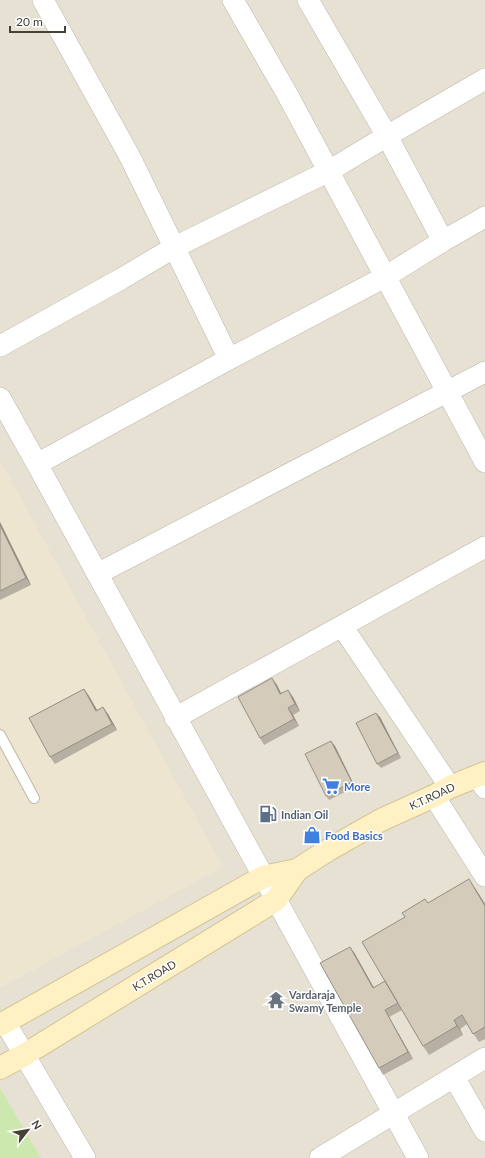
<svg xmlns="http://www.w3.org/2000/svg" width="485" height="1158" viewBox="0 0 485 1158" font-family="Lato,sans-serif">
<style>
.residential{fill:#e7e1d4}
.education{fill:#ede5cf}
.green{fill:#cde8ae}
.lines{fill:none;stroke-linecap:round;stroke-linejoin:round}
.lane-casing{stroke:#bfb7a8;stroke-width:12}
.street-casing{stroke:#bfb7a8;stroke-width:22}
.secondary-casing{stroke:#d4c495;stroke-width:24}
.lane{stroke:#fff;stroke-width:10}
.street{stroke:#fff;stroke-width:21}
.secondary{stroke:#fff1c4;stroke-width:22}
.wall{fill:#b7afa1}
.shaded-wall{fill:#958e83}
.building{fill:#d5cbbb;stroke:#958e83}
.labels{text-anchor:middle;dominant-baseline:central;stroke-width:3;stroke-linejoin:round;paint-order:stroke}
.shop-label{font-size:11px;font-weight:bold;fill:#366cbe;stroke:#fff;text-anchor:start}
.street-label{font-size:11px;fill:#464035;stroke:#fff}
.service-label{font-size:11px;font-weight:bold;fill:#4e5e75;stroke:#fff;text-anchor:start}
.worship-label{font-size:11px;font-weight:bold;fill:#5b616d;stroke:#fff;text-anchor:start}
</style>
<rect width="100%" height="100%" fill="#f3efe6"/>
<path class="residential" d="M 0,0 L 485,0 L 485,1158 L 0,1158 Z"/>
<path class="education" d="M 0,460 L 223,867 L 0,988 Z"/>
<path class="green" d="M 0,1088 L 41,1158 L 0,1158 Z"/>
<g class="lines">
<g class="lane-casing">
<path id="lane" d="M 0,735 L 34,798"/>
</g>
<g class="street-casing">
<path id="street" d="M 43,0 L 130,157 L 229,359
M 233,0 L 286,92 L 485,462
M 308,0 L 387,136 L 443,241
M 0,346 L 121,279 L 175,247 L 329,171 L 387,136 L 485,79
M 0,398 L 37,464
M 97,574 L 485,372
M 342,626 L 450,787
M 175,718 L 485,547
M 477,776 L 485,788
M 434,796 L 485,876
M 5,1022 L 85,1158
M 454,1077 L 485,1131
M 320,1158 L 485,1058
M 418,1158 L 37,464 L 229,359 L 385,277 L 443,241 L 485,217"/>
</g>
<g class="secondary-casing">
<path id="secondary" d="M 0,1025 L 263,877 L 297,870 L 328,850 L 381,820 L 434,796 L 450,787 L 485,773
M 0,1068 L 24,1055 L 276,900 L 297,870"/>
</g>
<use href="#lane" class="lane"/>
<use href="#street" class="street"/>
<use href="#secondary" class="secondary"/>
</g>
<path class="wall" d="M 0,522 L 31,585 L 0,600 Z
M 277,685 L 281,694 L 293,697 L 300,711 L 293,715 L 299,726 L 264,745 L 260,738 Z
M 84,689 L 89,696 L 97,710 L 108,714 L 117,730 L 55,764 L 50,757 Z
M 380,717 L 401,758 L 381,768 L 377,764 Z
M 335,746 L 355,787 L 329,800 L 326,796 Z
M 475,888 L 485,904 L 485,1039 L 479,1042 L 467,1024 L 460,1029 L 463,1035 L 429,1055 L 423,1046 L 402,1010 L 389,1017 L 413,1059 L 383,1075 L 379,1068 L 350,947 L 355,954 L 374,988 L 385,981 L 405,917 L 425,899 L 428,903 Z"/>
<path class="shaded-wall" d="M 0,522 L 31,585 L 26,578 L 0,525 Z
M 272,678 L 277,685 L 285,701 L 280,694 Z
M 84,689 L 89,696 L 101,717 L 96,711 Z
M 288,690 L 293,697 L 300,711 L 295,704 Z
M 103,707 L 108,714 L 117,730 L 112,724 Z
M 288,708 L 293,715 L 299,726 L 294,719 Z
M 376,713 L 380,717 L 401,758 L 398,753 Z
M 331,741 L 335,746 L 355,787 L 352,782 Z
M 469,879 L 475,888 L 485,904 L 485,906 Z
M 350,947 L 355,954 L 378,995 L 373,988 Z
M 385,1010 L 413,1059 L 408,1052 Z
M 454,1020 L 460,1029 L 463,1035 L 457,1026 Z"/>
<path class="building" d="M 0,525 L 26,578 L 0,591 Z
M 272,678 L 280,694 L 288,690 L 295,704 L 288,708 L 294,719 L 260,738 L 238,697 Z
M 84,689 L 96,711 L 103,707 L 112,724 L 50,757 L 29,718 Z
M 376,713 L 398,753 L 377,764 L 356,723 Z
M 331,741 L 352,782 L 326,796 L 305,754 Z
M 469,879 L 485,906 L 485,1027 L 473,1034 L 462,1015 L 454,1020 L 457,1026 L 423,1046 L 362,942 L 405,917 L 402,913 L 425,899 L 428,903 Z
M 350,947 L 373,988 L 385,981 L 398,1003 L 385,1010 L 408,1052 L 379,1068 L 320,963 Z"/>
<defs>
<g id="supermarket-bare" transform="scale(1.38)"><path d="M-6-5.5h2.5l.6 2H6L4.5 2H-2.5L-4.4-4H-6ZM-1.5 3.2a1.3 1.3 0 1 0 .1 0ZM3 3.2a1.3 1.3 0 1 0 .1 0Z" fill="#3f7fe0" stroke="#fff" stroke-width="2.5" paint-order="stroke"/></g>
<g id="fuel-bare" transform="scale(1.38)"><path d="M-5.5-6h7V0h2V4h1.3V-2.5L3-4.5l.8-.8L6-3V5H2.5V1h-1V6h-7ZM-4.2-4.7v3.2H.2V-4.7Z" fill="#5c6f8a" stroke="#fff" stroke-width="2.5" paint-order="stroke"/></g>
<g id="shop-bare" transform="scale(1.38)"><path d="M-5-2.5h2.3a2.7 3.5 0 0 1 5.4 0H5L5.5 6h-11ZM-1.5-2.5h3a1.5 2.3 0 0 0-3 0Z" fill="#3f7fe0" stroke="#fff" stroke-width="2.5" paint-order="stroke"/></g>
<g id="temple-bare" transform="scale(1.38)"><path d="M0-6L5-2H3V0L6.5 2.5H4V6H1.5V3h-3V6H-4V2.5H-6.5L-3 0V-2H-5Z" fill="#6b7280" stroke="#fff" stroke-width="2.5" paint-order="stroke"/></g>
</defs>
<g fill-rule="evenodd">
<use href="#supermarket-bare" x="331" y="786"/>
<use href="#fuel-bare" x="268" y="814"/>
<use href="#shop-bare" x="312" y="835"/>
<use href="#temple-bare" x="276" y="1000"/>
</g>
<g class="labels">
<g class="shop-label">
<text x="344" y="786">More</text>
<text x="325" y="835">Food Basics</text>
</g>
<g class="street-label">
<text transform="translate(432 796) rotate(-25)">K.T.ROAD</text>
<text transform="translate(154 975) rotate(-31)">K.T.ROAD</text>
</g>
<g class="service-label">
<text x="281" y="814">Indian Oil</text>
</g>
<g class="worship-label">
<text x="289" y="994">Vardaraja<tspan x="289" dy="13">Swamy Temple</tspan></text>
</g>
</g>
<g transform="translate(28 1130) rotate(59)" stroke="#ffffff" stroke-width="3" paint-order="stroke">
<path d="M0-3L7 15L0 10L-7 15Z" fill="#464035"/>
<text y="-6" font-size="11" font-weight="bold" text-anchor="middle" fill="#464035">N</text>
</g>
<path d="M10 26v6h55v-6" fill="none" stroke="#464035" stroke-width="2"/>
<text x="16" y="26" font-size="12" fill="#464035" stroke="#ffffff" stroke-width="3" paint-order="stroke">20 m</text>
</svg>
